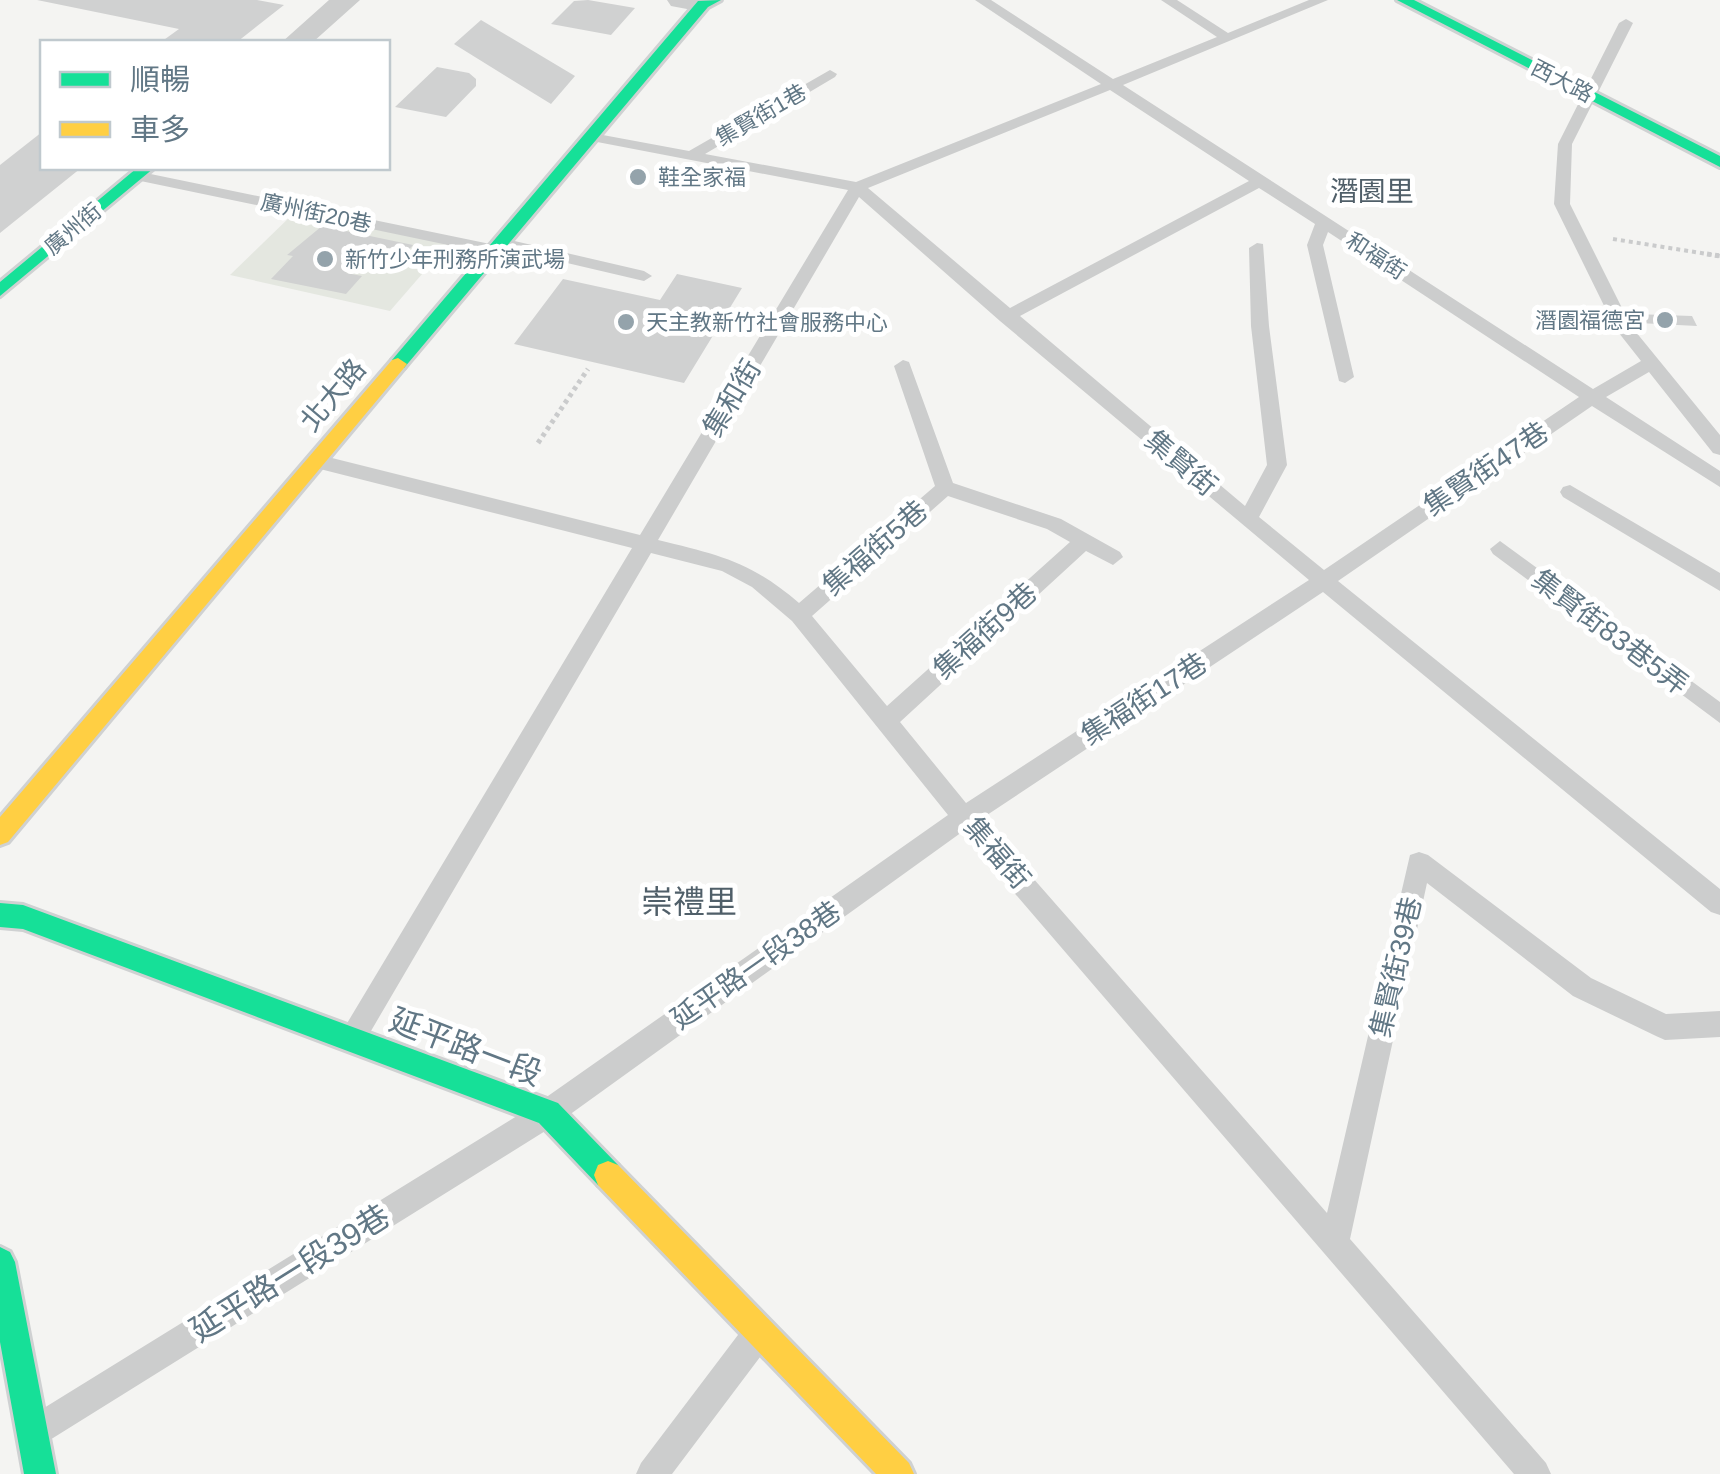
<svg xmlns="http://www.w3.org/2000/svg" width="1720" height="1474" viewBox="0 0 1720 1474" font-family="Arial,'Noto Sans TC',sans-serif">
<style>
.green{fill:#e4e7e0}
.building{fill:#d0d1d1}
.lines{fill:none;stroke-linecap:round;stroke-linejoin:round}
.fast-casing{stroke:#cfd1d2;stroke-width:6}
.slow-casing{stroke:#cfd1d2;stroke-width:6}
.path-far1{stroke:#cacbcc;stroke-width:4;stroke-dasharray:4 4;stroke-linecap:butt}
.path{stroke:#cacbcc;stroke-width:5;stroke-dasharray:4 4;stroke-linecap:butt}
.lane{fill:#cccdcd;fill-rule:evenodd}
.street{fill:#cccdcd;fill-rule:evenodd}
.fast{fill:#16e098;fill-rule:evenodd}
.slow{fill:#ffcf43;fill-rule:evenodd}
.poi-dot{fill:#94a3ab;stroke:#fff;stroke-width:4}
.labels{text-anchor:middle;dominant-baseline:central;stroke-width:10;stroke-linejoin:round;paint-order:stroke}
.far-street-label{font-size:22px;fill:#617785;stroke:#fff}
.far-poi-label{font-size:22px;fill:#617785;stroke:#fff;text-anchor:start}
.far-quarter-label{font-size:28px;fill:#505f69;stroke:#fff}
.street-label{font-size:28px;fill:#617785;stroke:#fff}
.quarter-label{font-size:32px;fill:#505f69;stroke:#fff}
.near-street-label{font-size:32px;fill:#617785;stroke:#fff}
</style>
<rect width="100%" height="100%" fill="#f4f4f2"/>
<path class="green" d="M 296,211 L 449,243 L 390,311 L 230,275 Z"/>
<path class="building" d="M 37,0 L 257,0 L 284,5 L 237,42 L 161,42 L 179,29 Z
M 588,0 L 635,8 L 611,35 L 551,24 L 574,1 Z
M 481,20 L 575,76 L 551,104 L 454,44 Z
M 437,67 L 469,73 L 476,79 L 476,86 L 446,117 L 395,107 Z
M 42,132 L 42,168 L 81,168 L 0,233 L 0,165 Z
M 322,226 L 413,245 L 399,261 L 364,253 L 346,273 L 362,276 L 346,294 L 271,279 L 293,256 L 287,255 Z
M 677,274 L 742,288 L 684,383 L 514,344 L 563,279 L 660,300 Z
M 1634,314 L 1692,316 L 1697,326 L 1639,323 Z"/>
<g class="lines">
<g class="fast-casing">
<path id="fast" d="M 721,0 L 708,7 L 404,368 L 392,368 L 392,360 L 698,1 Z
M 1397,0 L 1414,0 L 1720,156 L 1720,167 Z
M 137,168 L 154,168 L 0,296 L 0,282 Z
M 0,903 L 23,905 L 558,1103 L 618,1165 L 622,1175 L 618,1185 L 608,1189 L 598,1185 L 539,1123 L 23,929 L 0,927 Z
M 0,1247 L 10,1252 L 15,1262 L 56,1474 L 24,1474 L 0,1342 Z"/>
</g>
<g class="slow-casing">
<path id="slow" d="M 398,358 L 407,364 L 404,368 L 8,842 L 0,845 L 0,817 L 392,360 Z
M 608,1161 L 618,1165 L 909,1463 L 914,1474 L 876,1474 L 598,1185 L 594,1175 L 598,1165 Z"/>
</g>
<path class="path-far1" d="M 1613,239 L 1720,256"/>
<path class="path" d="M 1707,254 L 1720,256
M 538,443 L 588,369"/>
<path class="lane" d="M 975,0 L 991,0 L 1113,79 L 1217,37 L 1161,0 L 1177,0 L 1228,33 L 1309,0 L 1328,0 L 1123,85 L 1593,389 L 1641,361 L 1615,328 L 1554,204 L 1558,144 L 1619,23 L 1626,19 L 1633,23 L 1572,144 L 1570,204 L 1631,326 L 1720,435 L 1720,455 L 1713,453 L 1649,372 L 1606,397 L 1720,471 L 1720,487 L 1592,406 L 1338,581 L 1720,889 L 1720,915 L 1711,912 L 1323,592 L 981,819 L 1327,1213 L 1410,855 L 1419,852 L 1428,855 L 1591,978 L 1666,1014 L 1720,1011 L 1720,1037 L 1665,1040 L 1656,1036 L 1573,996 L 1427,883 L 1350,1239 L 1546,1463 L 1551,1474 L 1514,1474 L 962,832 L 558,1123 L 53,1438 L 42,1443 L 31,1438 L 26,1427 L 31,1416 L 538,1103 L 948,815 L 792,621 L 752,587 L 722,571 L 651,553 L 361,1048 L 352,1052 L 343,1048 L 339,1039 L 343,1030 L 632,548 L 316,468 L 307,461 L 316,454 L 640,535 L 848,190 L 592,141 L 585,137 L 592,133 L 689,151 L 830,70 L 837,74 L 835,77 L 705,154 L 856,182 L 1101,84 ZM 1110,90 L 1249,181 L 1010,308 L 868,188 ZM 1259,188 L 1315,224 L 1307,245 L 1339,381 L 1345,383 L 1354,377 L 1323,245 L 1328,232 L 1579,397 L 1324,570 L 1259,517 L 1287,465 L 1269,326 L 1263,244 L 1257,243 L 1249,248 L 1251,326 L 1267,465 L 1245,506 L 1020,316 ZM 859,197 L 1000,321 L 1309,580 L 966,803 L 900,722 L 1086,551 L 1113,565 L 1123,557 L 1120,552 L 1061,519 L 953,483 L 909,362 L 903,360 L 894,366 L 935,486 L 799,603 C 750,561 719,555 658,540 ZM 948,496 L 1047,529 L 1070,542 L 887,706 L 812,616 Z
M 136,171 L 495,245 L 496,240 L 502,238 L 644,271 L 652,276 L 644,281 L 503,248 L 502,254 L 496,255 L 131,179 L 131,173 Z
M 1570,485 L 1720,573 L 1720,591 L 1563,497 L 1560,492 L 1563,487 Z
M 1500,541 L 1720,702 L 1720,723 L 1493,554 L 1490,549 Z
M 755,1323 L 766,1327 L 770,1338 L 766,1349 L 672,1474 L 636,1474 L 641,1463 L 744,1327 Z"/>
<path class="street" d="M 329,0 L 360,0 L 313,42 L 282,42 Z
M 667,0 L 714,0 L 717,4 L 703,12 L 671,6 Z"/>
<use href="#fast" class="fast"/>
<use href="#slow" class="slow"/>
</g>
<g class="poi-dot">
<circle cx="638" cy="177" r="10"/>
<circle cx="325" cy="259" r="10"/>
<circle cx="1665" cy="320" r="10"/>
<circle cx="626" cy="322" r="10"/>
</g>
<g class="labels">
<g class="far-street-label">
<text transform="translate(1562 81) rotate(27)">西大路</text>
<text transform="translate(761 115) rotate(-30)">集賢街1巷</text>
<text transform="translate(316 213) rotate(12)">廣州街20巷</text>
<text transform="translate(73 229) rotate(-40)">廣州街</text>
<text transform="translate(1376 256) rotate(33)">和福街</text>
</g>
<g class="far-poi-label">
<text x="658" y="177">鞋全家福</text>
<text x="345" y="259">新竹少年刑務所演武場</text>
<text x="1645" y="320" text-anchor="end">潛園福德宮</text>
<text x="646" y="322">天主教新竹社會服務中心</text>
</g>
<g class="far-quarter-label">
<text x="1372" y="191">潛園里</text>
</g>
<g class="street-label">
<text transform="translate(333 395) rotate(-50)">北大路</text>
<text transform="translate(732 398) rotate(-59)">集和街</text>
<text transform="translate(1181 463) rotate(40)">集賢街</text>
<text transform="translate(1486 469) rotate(-34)">集賢街47巷</text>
<text transform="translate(875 548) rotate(-41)">集福街5巷</text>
<text transform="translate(985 631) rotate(-42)">集福街9巷</text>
<text transform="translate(1610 632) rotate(37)">集賢街83巷5弄</text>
<text transform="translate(1144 699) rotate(-33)">集福街17巷</text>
<text transform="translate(997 853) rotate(49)">集福街</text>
<text transform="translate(756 965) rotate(-35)">延平路一段38巷</text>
<text transform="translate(1396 967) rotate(-77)">集賢街39巷</text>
</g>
<g class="quarter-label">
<text x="689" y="902">崇禮里</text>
</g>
<g class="near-street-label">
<text transform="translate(466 1047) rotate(21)">延平路一段</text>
<text transform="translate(290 1273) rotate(-32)">延平路一段39巷</text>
</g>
</g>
<rect x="40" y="40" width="350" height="130" fill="#ffffff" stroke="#c0c9ce" stroke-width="2.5"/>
<rect x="60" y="72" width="50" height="15" fill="#16e098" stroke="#c0c9ce" stroke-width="2.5"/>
<text x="130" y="90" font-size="30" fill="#617785">順暢</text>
<rect x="60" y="122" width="50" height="15" fill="#ffcf43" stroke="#c0c9ce" stroke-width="2.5"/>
<text x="130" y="140" font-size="30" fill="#617785">車多</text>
</svg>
